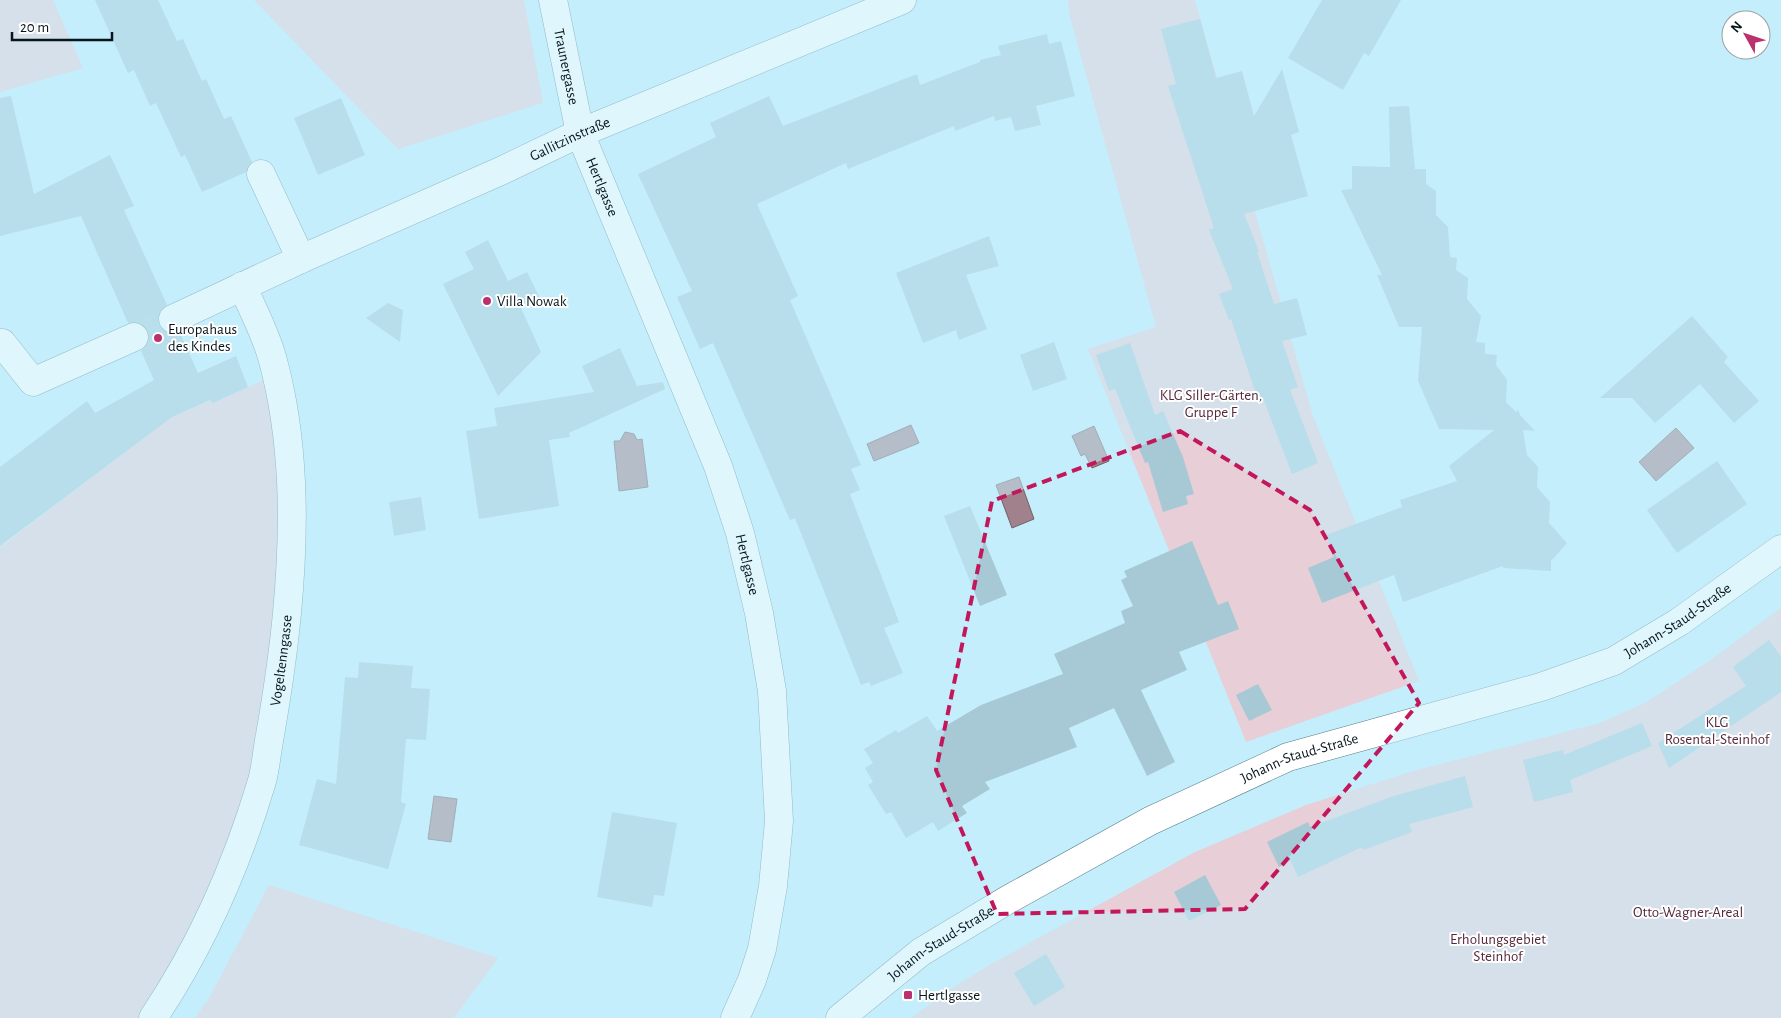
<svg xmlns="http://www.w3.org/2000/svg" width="1781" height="1018" viewBox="0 0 1781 1018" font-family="'Alegreya Sans',sans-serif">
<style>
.green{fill:#e8ced6}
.water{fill:#a1818b;stroke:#726169}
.building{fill:#a6c9d5}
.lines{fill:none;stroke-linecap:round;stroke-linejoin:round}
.minor-tunnel{stroke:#a8cdda;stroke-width:28;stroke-dasharray:28 14;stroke-linecap:butt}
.minor-casing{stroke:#567d8a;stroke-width:29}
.minor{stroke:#fff;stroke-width:28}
.marked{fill:none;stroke:#c2185b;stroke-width:4;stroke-dasharray:10 6;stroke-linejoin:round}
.poi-dot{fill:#ba316e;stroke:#fff;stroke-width:2}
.labels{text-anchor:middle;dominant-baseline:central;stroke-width:4;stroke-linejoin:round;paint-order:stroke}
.street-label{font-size:15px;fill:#06151a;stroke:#fff}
.poi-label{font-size:15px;fill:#06151a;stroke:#fff;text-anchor:start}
.park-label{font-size:15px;fill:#57293a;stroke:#fff}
</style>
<rect width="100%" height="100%" fill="#c4eefc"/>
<path class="green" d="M 0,0 L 53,0 L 83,68 L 0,92 Z
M 254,0 L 524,0 L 543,103 L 398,149 Z
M 1068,0 L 1195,0 L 1313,416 L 1419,681 L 1246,742 L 1088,349 L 1156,327 L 1070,17 Z
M 268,378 L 278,478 L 278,550 L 270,652 L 255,761 L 222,869 L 196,924 L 140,1018 L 0,1018 L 0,547 L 172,417 L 211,400 L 213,403 Z
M 1781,608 L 1781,1018 L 911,1018 L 952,988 L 991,964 L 1195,852 L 1306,805 L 1413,771 L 1600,723 L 1645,703 L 1709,661 Z
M 269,885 L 498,958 L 454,1018 L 195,1018 L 209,998 Z"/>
<path class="water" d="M 911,425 L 919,443 L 874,461 L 867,444 Z
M 1094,426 L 1109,461 L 1092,468 L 1085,454 L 1081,456 L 1072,436 Z
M 1676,428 L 1694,448 L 1656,481 L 1639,462 Z
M 625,432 L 634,434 L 637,440 L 642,439 L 648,487 L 619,491 L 614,441 L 620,441 Z
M 1019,477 L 1034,519 L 1012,528 L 996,485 Z
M 434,796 L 457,799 L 451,842 L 428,839 Z"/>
<path class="building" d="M 95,0 L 158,0 L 177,41 L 183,39 L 202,81 L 206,79 L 224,119 L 231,116 L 252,162 L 246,172 L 202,192 L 185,155 L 181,157 L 156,103 L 150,106 L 134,70 L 128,73 Z
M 1322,0 L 1401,0 L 1369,56 L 1364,53 L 1343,90 L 1288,58 Z
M 1200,19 L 1216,78 L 1242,71 L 1254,116 L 1282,69 L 1299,132 L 1291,135 L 1308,196 L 1244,214 L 1259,251 L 1257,252 L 1274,304 L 1297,298 L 1307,335 L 1282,341 L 1298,387 L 1290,390 L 1318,463 L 1292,474 L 1263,398 L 1258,400 L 1231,319 L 1229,320 L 1219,294 L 1233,289 L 1209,230 L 1214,228 L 1168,86 L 1176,84 L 1161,29 Z
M 1047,34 L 1049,44 L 1061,41 L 1075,96 L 1036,106 L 1041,125 L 1015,131 L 1011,117 L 995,121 L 994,116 L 955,131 L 954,126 L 848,169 L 846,163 L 757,204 L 798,296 L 790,300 L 861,465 L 851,469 L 860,490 L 850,494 L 899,622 L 884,628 L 903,673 L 871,686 L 869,682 L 861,685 L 795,518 L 790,520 L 713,343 L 700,349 L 677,297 L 692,291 L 638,174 L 716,137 L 710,123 L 769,96 L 783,126 L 917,74 L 920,85 L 980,62 L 980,60 L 1001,55 L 998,46 Z
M 11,96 L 34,194 L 110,155 L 134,206 L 124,210 L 167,305 L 161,310 L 158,317 L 159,326 L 164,331 L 171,334 L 180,333 L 198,373 L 236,356 L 248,387 L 213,403 L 210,400 L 172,417 L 0,546 L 0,467 L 87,401 L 95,413 L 154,380 L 141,351 L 147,346 L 149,339 L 148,331 L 143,324 L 136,322 L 128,323 L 81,216 L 0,236 L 0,98 Z
M 341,98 L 365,155 L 318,175 L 294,118 Z
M 1409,106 L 1415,169 L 1426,169 L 1426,184 L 1436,191 L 1436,215 L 1448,227 L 1450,257 L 1457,258 L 1456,270 L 1468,278 L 1467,299 L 1481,316 L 1476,342 L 1485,343 L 1485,354 L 1497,355 L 1496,365 L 1507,380 L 1506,402 L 1516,412 L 1518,410 L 1520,415 L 1535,431 L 1523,430 L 1527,455 L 1538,467 L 1537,487 L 1550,502 L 1549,523 L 1567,543 L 1551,561 L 1551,571 L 1503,568 L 1503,566 L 1403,602 L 1394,575 L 1322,603 L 1308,568 L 1334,557 L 1326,535 L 1402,507 L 1400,500 L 1457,481 L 1449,466 L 1494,430 L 1439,429 L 1418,381 L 1422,327 L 1399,327 L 1377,275 L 1382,275 L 1341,190 L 1352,189 L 1352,166 L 1390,167 L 1389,107 Z
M 989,236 L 999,266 L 966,275 L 987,329 L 959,340 L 956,330 L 923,343 L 896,273 Z
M 488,240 L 508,281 L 527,272 L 540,298 L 521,308 L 541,352 L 498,396 L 443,284 L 474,269 L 465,252 Z
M 388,303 L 403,310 L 400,342 L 366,318 Z
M 1692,316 L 1728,357 L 1724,362 L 1759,401 L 1734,423 L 1700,384 L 1655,423 L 1632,398 L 1600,398 Z
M 1054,342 L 1067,379 L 1033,391 L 1020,355 Z
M 1130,343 L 1155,415 L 1163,411 L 1183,457 L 1194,494 L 1186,496 L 1188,504 L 1163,512 L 1148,462 L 1145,463 L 1115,389 L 1109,391 L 1096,355 Z
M 620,348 L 637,386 L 663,382 L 665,389 L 569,433 L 570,437 L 549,440 L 559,506 L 479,519 L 466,431 L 497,426 L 494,408 L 594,392 L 582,366 Z
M 1717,461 L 1747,504 L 1677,553 L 1647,510 Z
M 421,497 L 426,530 L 394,536 L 389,502 Z
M 970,506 L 1007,595 L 980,606 L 944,516 Z
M 1192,541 L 1218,605 L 1228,601 L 1239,629 L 1179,652 L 1187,670 L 1141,690 L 1175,762 L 1147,776 L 1114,708 L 1069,728 L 1077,747 L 985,782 L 990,789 L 962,806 L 967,813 L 938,831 L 933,822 L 906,838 L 891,812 L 886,814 L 868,785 L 873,782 L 865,768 L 873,763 L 864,749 L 896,730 L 898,733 L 927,716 L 937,731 L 981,705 L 1063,674 L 1054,654 L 1125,623 L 1121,611 L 1133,606 L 1121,580 L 1127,577 L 1124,571 Z
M 1769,640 L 1781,657 L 1781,692 L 1669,768 L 1658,743 L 1746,686 L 1733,667 Z
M 359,662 L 413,666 L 411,688 L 430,689 L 426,740 L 406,739 L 401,802 L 406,804 L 388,869 L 299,845 L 317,779 L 336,784 L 345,677 L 358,678 Z
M 1258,684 L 1272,710 L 1249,721 L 1236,695 Z
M 1642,723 L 1652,746 L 1570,780 L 1573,792 L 1534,802 L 1523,760 L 1563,750 L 1564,755 Z
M 1465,776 L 1473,807 L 1409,824 L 1412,832 L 1363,850 L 1362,847 L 1298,877 L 1291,861 L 1279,867 L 1267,842 L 1308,822 L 1310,827 L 1394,796 Z
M 612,812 L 677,823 L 664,896 L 654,895 L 652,907 L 597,897 Z
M 1205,875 L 1221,905 L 1189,921 L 1174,892 Z
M 1046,954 L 1065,987 L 1034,1006 L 1014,973 Z"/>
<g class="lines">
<path class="minor-tunnel" d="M 134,337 L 173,319"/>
<g class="minor-casing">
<g id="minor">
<path id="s1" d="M 553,0 L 580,133 L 718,466 L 740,533 L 759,613 L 772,691 L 779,821 L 773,886 L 762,949 L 752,980 L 735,1018"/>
<path d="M 261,174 L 301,259"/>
<path id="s2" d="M 173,319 L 301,259 L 503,170 L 580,133 L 902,0"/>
<path d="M 0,344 L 2,343 L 33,382 L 134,337"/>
<path id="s3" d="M 153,1018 C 202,945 237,865 262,781 C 266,766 267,750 270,735 C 277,695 283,655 287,613 C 295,528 295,440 272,357 C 265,333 253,309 242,286"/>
<path id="s4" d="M 840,1018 L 921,952 L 1009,899 L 1150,821 L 1288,757 L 1541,687 L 1614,661 L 1679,622 L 1781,549"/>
</g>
</g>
<use href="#minor" class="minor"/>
</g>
<path d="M0 0H1781V1018H0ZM 1180,431 L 1310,510 L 1419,703 L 1245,909 L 997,914 L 936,770 L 992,501 Z" fill="#c4eefc" fill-opacity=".55" fill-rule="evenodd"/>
<path class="marked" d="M 1180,431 L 1310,510 L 1419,703 L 1245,909 L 997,914 L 936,770 L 992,501 Z"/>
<g class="poi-dot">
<circle cx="487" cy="301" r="5"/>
<circle cx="158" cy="338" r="5"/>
<rect x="903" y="990" width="10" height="10" rx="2.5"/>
</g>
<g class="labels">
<g class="street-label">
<text stroke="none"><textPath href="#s1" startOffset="68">Traunergasse</textPath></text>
<text stroke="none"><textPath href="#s2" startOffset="436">Gallitzinstraße</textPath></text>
<text stroke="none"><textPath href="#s1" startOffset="194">Hertlgasse</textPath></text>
<text stroke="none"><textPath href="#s1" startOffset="599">Hertlgasse</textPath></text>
<text stroke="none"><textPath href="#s4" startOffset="936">Johann-Staud-Straße</textPath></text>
<text stroke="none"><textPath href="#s3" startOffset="384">Vogeltenngasse</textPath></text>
<text stroke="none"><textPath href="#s4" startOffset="531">Johann-Staud-Straße</textPath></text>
<text stroke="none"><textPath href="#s4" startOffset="126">Johann-Staud-Straße</textPath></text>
</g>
<g class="poi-label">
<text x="497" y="301">Villa Nowak</text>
<text x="168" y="329">Europahaus<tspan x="168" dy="17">des Kindes</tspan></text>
<text x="918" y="995">Hertlgasse</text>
</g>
<g class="park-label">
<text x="1211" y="395">KLG Siller-Gärten,<tspan x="1211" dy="17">Gruppe F</tspan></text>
<text x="1717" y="722">KLG<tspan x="1717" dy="17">Rosental-Steinhof</tspan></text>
<text x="1688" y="912">Otto-Wagner-Areal</text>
<text x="1498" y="939">Erholungsgebiet<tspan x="1498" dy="17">Steinhof</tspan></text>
</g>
</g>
<g transform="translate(1746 35) rotate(310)"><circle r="24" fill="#ffffff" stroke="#9ba1a3"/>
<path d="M0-4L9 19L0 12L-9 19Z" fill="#ba316e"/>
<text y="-8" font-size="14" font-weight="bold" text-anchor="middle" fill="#06151a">N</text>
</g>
<path d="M12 32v8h100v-8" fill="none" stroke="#06151a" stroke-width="2.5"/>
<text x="20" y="32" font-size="15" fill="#06151a" stroke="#ffffff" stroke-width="4" paint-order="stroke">20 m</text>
</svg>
